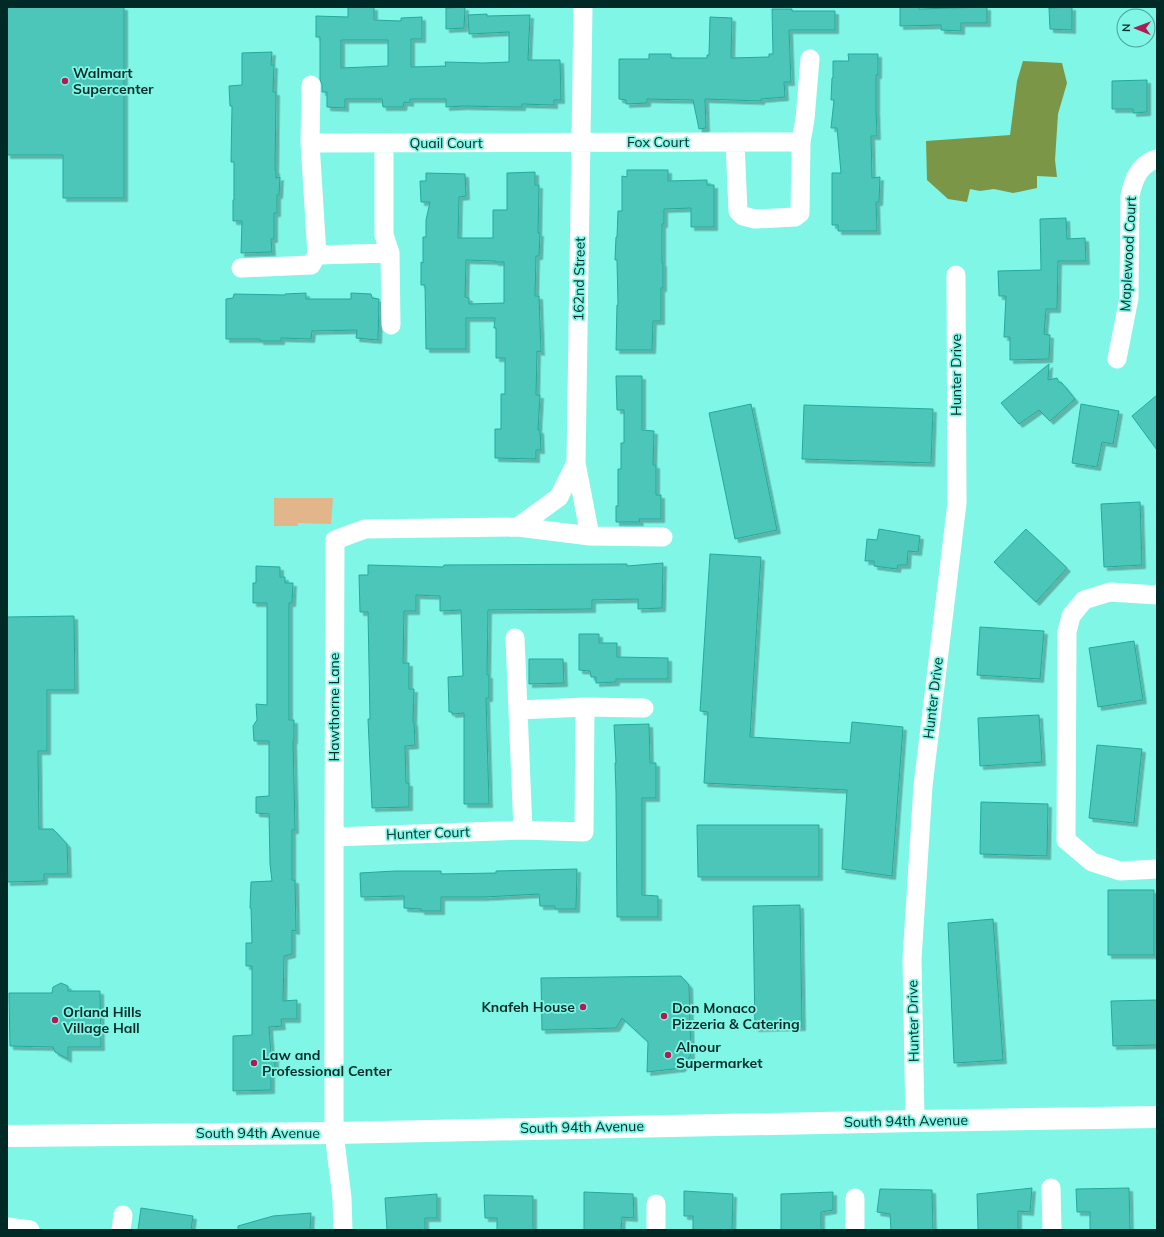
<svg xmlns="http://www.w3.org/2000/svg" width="1164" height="1237" viewBox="0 0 1164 1237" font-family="Mulish,sans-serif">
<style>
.green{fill:#e2b58a}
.water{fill:#7b9646}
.building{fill:#4cc6b8;stroke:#24a99c;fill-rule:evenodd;filter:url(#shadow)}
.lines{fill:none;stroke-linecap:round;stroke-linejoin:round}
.street{stroke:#fff;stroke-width:19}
.secondary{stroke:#fff;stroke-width:22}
.poi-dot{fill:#ad1d54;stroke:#80f6e7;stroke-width:1.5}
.labels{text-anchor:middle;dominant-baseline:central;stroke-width:3.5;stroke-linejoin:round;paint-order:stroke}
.poi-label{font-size:14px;font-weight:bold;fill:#012a26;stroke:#80f6e7;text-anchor:start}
.street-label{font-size:14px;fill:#012a26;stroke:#80f6e7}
</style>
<defs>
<filter id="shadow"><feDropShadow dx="3.5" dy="3.5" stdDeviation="0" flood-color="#0004"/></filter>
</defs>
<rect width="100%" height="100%" fill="#80f6e7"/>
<path class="green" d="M 274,498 L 333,498 L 331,524 L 298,523 L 298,526 L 274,526 Z"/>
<path class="water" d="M 1023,61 L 1062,63 L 1067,83 L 1058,114 L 1055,160 L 1057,177 L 1037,176 L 1037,188 L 1013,193 L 994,189 L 980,191 L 970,189 L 967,202 L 948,199 L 927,180 L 926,141 L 1010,135 L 1017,81 Z"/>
<path class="building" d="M 7,7 L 124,7 L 124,198 L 63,198 L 63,155 L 7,155 Z
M 348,7 L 374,7 L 374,20 L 401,21 L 401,18 L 422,17 L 422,39 L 411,39 L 411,67 L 446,66 L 445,62 L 483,63 L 509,62 L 509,32 L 469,34 L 468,15 L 487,14 L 487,16 L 530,15 L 528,60 L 560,60 L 561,100 L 554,100 L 554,105 L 522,104 L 522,107 L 510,107 L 463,106 L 446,107 L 446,99 L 410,99 L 410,103 L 404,102 L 403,107 L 383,107 L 382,99 L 345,99 L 345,108 L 327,107 L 327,92 L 322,92 L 322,85 L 320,79 L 320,37 L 316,37 L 316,16 L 348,17 ZM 341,40 L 388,40 L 388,66 L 341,68 Z
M 465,7 L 464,28 L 446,29 L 446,8 Z
M 900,7 L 919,7 L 919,9 L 987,7 L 987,23 L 961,23 L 961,31 L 941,30 L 941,25 L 900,26 Z
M 1072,7 L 1072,30 L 1050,29 L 1049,8 Z
M 772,9 L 792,9 L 792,11 L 835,11 L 835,30 L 789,30 L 791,82 L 784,82 L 785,97 L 761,99 L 761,101 L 705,99 L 706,128 L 699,129 L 693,100 L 647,99 L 647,103 L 626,104 L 626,100 L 619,99 L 619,59 L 649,59 L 649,54 L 671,54 L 671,58 L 707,58 L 707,55 L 709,55 L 710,17 L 732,18 L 731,58 L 769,57 L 769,54 L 773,54 Z
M 272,52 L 271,65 L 274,65 L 273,92 L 276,92 L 275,170 L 276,170 L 276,178 L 280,177 L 279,195 L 277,195 L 277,213 L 274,213 L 274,239 L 271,239 L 272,252 L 241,253 L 242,221 L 233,221 L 233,200 L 234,200 L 234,162 L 231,162 L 232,106 L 230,106 L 229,86 L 242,85 L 242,53 Z
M 848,54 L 878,54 L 878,75 L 876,75 L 876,110 L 877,136 L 871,136 L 872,178 L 880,177 L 879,202 L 876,202 L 877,231 L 838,231 L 838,225 L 832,225 L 832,173 L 841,173 L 837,128 L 831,128 L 834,100 L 831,100 L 832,78 L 833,78 L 833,61 L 849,61 Z
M 1147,80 L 1147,112 L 1133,113 L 1133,109 L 1112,109 L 1112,81 Z
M 627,170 L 668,170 L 668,181 L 707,180 L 707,185 L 714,185 L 714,227 L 691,227 L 691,208 L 664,209 L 664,224 L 662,224 L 662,263 L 663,263 L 663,288 L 661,288 L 661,321 L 653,321 L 652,350 L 616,350 L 617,305 L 618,305 L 617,260 L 615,260 L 616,237 L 617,237 L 618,211 L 622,211 L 622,176 L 627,177 Z
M 535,172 L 535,185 L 539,185 L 538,233 L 540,233 L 539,256 L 536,256 L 535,296 L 539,296 L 541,352 L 537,351 L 536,395 L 540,395 L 538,430 L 540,430 L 541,450 L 536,450 L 536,459 L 495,458 L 495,429 L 501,429 L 501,394 L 505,394 L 505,358 L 496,358 L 496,328 L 494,328 L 495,318 L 466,318 L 466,349 L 426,349 L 425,285 L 421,285 L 421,262 L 423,263 L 423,237 L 426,237 L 426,220 L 430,202 L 421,202 L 420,181 L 426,181 L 426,173 L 465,174 L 466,196 L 459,197 L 458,238 L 493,238 L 493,210 L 507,210 L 507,173 ZM 466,260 L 495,261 L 495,262 L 504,262 L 504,303 L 469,304 L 469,298 L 465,297 Z
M 1066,218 L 1067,239 L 1085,238 L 1086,261 L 1058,261 L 1057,309 L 1046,309 L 1044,334 L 1050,335 L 1049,359 L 1010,360 L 1010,337 L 1004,337 L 1006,296 L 999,296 L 998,271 L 1041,270 L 1040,219 Z
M 306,293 L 306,299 L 351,299 L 351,293 L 371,294 L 372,298 L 379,299 L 378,340 L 356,338 L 357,330 L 312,331 L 311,339 L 281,338 L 281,341 L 260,341 L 260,339 L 226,339 L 226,299 L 233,298 L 234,294 L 285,295 L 285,294 Z
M 1049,364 L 1048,380 L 1057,378 L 1059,382 L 1062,383 L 1075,399 L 1050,421 L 1039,410 L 1019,424 L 1001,403 Z
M 616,376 L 642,376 L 642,430 L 654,431 L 653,465 L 656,465 L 656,495 L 661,495 L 661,519 L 639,519 L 640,522 L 616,522 L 616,506 L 618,506 L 618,469 L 621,469 L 621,443 L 624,443 L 624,410 L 617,410 Z
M 1157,395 L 1157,450 L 1132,416 Z
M 751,404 L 777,530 L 735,539 L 709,413 Z
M 1081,404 L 1119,411 L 1113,444 L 1102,442 L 1097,467 L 1072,463 Z
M 804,405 L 933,409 L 931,463 L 802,459 Z
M 1140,502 L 1142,565 L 1104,567 L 1101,504 Z
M 879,529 L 920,536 L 918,552 L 908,551 L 907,565 L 898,565 L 897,569 L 874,566 L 874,561 L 865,561 L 867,539 L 877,540 Z
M 1026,529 L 1067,568 L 1036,602 L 994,562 Z
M 710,554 L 761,557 L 750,737 L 850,743 L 852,722 L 903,727 L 892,876 L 842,869 L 847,790 L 704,783 L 708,712 L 700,711 Z
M 663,563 L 662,608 L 638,609 L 638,599 L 592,600 L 592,609 L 488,610 L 487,675 L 489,675 L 489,698 L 486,698 L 489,804 L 464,804 L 464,713 L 452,714 L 452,712 L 449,712 L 448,677 L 463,676 L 461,610 L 440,611 L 440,596 L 416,595 L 416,611 L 404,611 L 403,663 L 409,663 L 409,689 L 414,689 L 413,722 L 414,722 L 415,745 L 405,746 L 406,783 L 409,783 L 409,807 L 372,808 L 368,719 L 370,719 L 368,612 L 360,612 L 359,575 L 368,575 L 368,565 L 443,567 L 444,565 L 627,564 L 627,566 Z
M 256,566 L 280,567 L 280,577 L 285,577 L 285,583 L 293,583 L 292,603 L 289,603 L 289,720 L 294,720 L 294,740 L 293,741 L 295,830 L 292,830 L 292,880 L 295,880 L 296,931 L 292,930 L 292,954 L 284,956 L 283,1001 L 297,1000 L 297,1019 L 281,1019 L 282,1026 L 269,1027 L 271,1054 L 275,1054 L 275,1072 L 271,1072 L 271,1090 L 233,1091 L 233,1036 L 252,1035 L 252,966 L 246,966 L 246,943 L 252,943 L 251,908 L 250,908 L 251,882 L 272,881 L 270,864 L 269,814 L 256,813 L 256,797 L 269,796 L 269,741 L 254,741 L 253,726 L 257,720 L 256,704 L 267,705 L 267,603 L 253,603 L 253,583 L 256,583 Z
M 74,616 L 75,690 L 47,690 L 47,751 L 38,751 L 39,829 L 53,829 L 67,844 L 68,874 L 44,874 L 44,881 L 7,882 L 7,617 Z
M 980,627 L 1044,631 L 1040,679 L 977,675 Z
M 579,634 L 599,634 L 599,643 L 617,643 L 617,657 L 668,658 L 668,679 L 616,679 L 616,682 L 596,683 L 596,677 L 591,677 L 590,671 L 579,670 Z
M 1134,641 L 1143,700 L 1098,707 L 1089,648 Z
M 529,659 L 563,659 L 564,683 L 529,684 Z
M 1039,715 L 1042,762 L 980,766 L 978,718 Z
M 649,724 L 650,763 L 656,763 L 656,798 L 642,798 L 642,895 L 658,896 L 658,917 L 617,917 L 616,792 L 615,763 L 616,763 L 614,725 Z
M 1097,745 L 1142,749 L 1134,823 L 1089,818 Z
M 981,802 L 1048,804 L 1047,856 L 980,854 Z
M 697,825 L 819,825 L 819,877 L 698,877 Z
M 577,869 L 576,909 L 555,909 L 555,906 L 540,906 L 539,894 L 484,897 L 441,897 L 441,911 L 421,911 L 421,909 L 404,908 L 404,896 L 361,897 L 360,873 L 395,871 L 441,871 L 441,874 L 496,873 L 496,871 Z
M 1108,890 L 1154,890 L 1154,955 L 1108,955 Z
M 800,905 L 802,1027 L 755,1028 L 753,906 Z
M 993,919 L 1003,1060 L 954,1063 L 948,923 Z
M 681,976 L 689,985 L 691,1055 L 682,1068 L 647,1072 L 648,1042 L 622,1018 L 616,1028 L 542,1030 L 541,978 Z
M 61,983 L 68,986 L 68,991 L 100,991 L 101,1047 L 68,1047 L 68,1059 L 55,1052 L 53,1047 L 10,1046 L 9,993 L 52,993 L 53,987 Z
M 1157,1000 L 1157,1045 L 1113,1046 L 1111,1001 Z
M 1032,1188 L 1030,1212 L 1018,1211 L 1018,1230 L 978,1230 L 977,1194 Z
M 1129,1188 L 1130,1230 L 1090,1230 L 1090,1212 L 1077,1212 L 1076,1189 Z
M 880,1189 L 932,1190 L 933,1230 L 891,1230 L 890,1214 L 877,1212 Z
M 684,1191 L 733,1194 L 732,1230 L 693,1230 L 693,1216 L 684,1216 Z
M 584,1192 L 633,1194 L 634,1218 L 622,1217 L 621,1230 L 584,1230 Z
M 833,1192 L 833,1210 L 821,1212 L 821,1230 L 781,1230 L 781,1194 Z
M 437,1194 L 437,1218 L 425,1218 L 425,1230 L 387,1230 L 385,1198 Z
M 484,1195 L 533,1196 L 533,1230 L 497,1230 L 497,1218 L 485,1218 Z
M 141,1208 L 193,1216 L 191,1230 L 138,1230 Z
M 311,1213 L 310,1230 L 238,1230 L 238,1226 L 273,1216 Z"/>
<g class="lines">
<path class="street" d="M 735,142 L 738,211 L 743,216 L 755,219 L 795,217 L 800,213 L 801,142 L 805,119 L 810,59
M 310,143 L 801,142
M 384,143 L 384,235 L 390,253 L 391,325
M 317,255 L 390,253
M 241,268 L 311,265 L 317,255 L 310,143 L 311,85
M 1117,359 L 1129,298 L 1130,196 C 1133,180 1139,164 1157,159
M 576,463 L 590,536
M 518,527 L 559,497 L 576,463 L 583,7
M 1157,595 L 1110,592 L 1084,600 L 1071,616 L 1067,632 L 1066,840 L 1092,862 L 1120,871 L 1157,869
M 515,638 L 518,710
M 523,830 L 518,710 L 585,707 L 644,708
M 334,837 L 523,830 L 584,832 L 585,707
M 915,1121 L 912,959 L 923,786 L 957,503 L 956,275
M 1051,1188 L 1052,1230
M 855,1198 L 855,1230
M 7,1227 L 30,1230
M 121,1230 L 123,1215
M 343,1230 L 342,1198 L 334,1133 L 334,837 L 335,540 L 365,529 L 518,527 L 590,536 L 663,537
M 656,1230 L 656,1204"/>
<path class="secondary" d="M 7,1136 L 334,1133 L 915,1121 L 1157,1117"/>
</g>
<g class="poi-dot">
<circle cx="65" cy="81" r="4"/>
<circle cx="583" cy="1007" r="4"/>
<circle cx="664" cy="1016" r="4"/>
<circle cx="55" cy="1020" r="4"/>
<circle cx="668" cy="1055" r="4"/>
<circle cx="254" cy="1063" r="4"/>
</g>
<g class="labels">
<g class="poi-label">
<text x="73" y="73">Walmart<tspan x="73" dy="16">Supercenter</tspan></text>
<text x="575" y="1007" text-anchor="end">Knafeh House</text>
<text x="672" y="1008">Don Monaco<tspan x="672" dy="16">Pizzeria &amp; Catering</tspan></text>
<text x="63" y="1012">Orland Hills<tspan x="63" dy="16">Village Hall</tspan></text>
<text x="676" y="1047">Alnour<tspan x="676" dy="16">Supermarket</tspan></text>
<text x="262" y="1055">Law and<tspan x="262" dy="16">Professional Center</tspan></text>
</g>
<g class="street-label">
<text x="658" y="142">Fox Court</text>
<text x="446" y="143">Quail Court</text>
<text transform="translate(1128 254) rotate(-87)">Maplewood Court</text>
<text transform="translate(579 279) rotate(-89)">162nd Street</text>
<text transform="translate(956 375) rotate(-90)">Hunter Drive</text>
<text transform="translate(933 698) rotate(-83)">Hunter Drive</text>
<text transform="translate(334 707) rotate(-90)">Hawthorne Lane</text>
<text transform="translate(428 833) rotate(-2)">Hunter Court</text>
<text transform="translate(913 1021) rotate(-91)">Hunter Drive</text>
<text transform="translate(906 1121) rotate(-1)">South 94th Avenue</text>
<text transform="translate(582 1127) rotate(-1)">South 94th Avenue</text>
<text x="258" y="1133">South 94th Avenue</text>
</g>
</g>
<rect width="1164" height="1237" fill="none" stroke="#012a26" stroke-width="16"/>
<g transform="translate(1136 28) rotate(271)"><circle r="19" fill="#80f6e7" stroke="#4da49a"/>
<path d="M0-3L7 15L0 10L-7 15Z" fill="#ad1d54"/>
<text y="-6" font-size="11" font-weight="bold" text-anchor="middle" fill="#012a26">N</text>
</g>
</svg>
